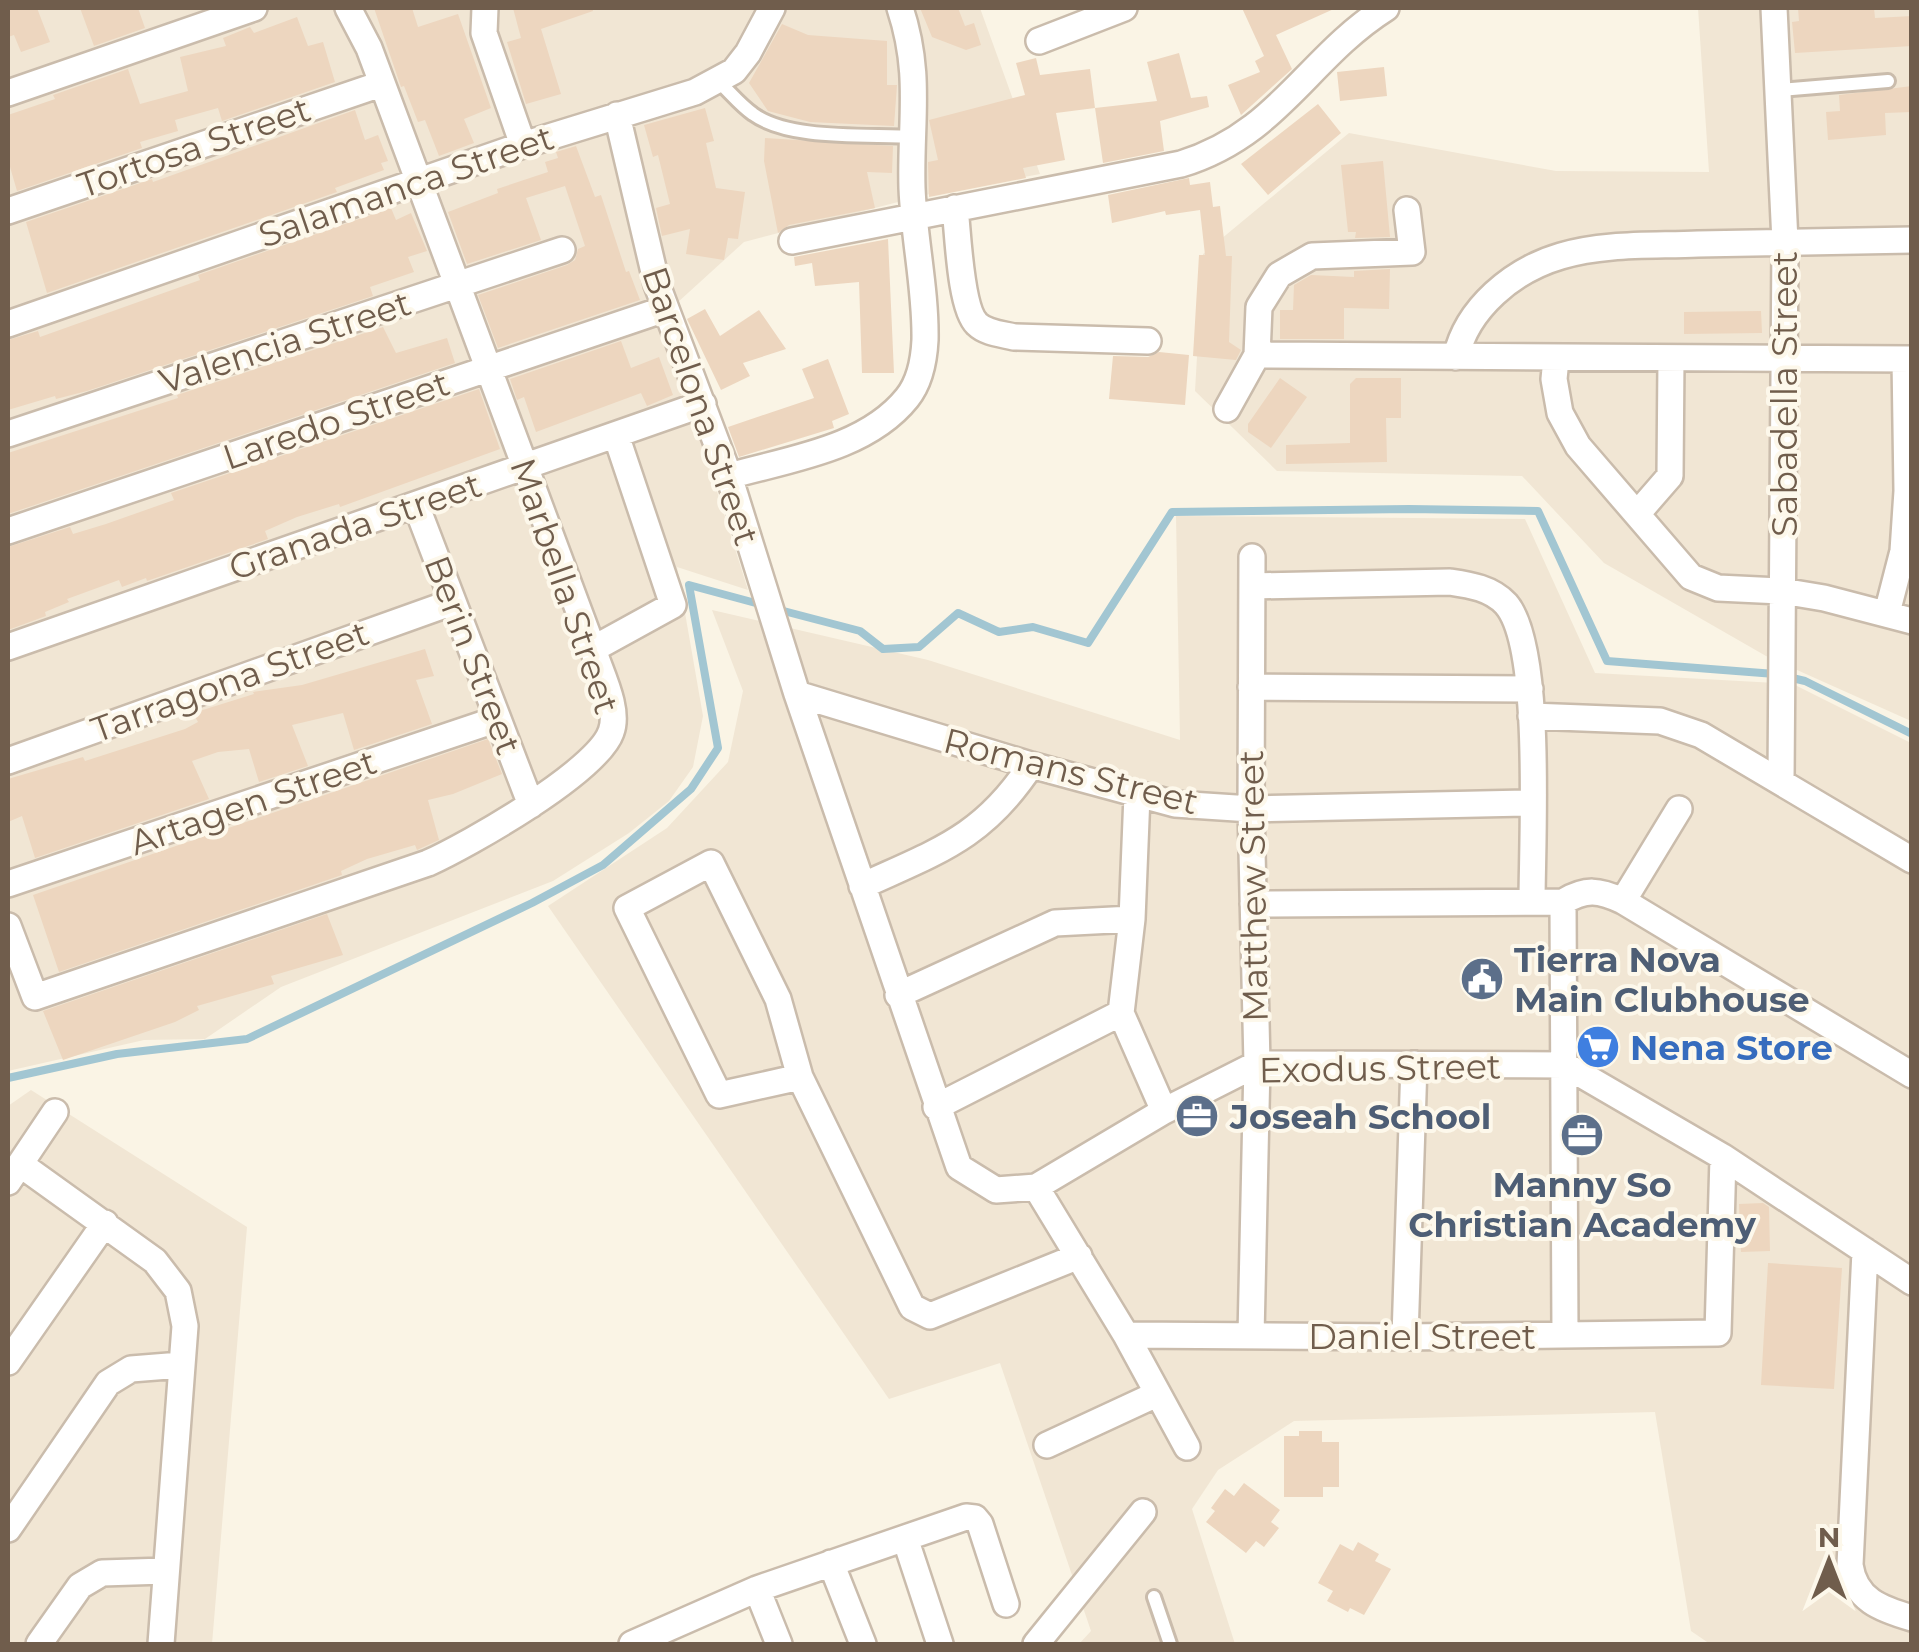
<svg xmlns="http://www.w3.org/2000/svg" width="1919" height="1652" viewBox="0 0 1919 1652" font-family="Montserrat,sans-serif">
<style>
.residential{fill:#f1e6d4}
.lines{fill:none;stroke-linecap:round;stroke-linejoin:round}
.stream{stroke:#a2c6d2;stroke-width:8}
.building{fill:#edd6bf}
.lane-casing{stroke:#cabcac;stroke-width:18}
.street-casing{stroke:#cabcac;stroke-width:30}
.lane{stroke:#fff;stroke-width:12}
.street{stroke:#fff;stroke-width:25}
.labels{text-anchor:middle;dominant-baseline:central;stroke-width:8;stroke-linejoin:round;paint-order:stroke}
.street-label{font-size:35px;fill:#705d4c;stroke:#fdf8eb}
.service-label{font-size:35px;font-weight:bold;fill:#4e5e75;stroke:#fdf8eb;text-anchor:start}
.shop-label{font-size:35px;font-weight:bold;fill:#366cbe;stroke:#fdf8eb;text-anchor:start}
</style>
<rect width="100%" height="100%" fill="#faf4e5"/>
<path class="residential" d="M 8,8 L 980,8 L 1040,174 L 925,195 L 744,242 L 655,323 L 682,380 L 748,590 L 677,567 L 703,716 L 693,767 L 669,801 L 629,833 L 553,881 L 281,987 L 205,1039 L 144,1040 L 8,1071 Z
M 1698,8 L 1911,8 L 1911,721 L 1766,656 L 1604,563 L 1522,476 L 1277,471 L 1195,391 L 1203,254 L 1349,133 L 1556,171 L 1709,172 Z
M 1176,516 L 1525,519 L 1595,673 L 1793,684 L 1911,743 L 1911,1644 L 1710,1644 L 1691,1631 L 1655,1412 L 1294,1421 L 1218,1470 L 1192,1509 L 1235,1644 L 1079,1644 L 1091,1631 L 1000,1363 L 889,1399 L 548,906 L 667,828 L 728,762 L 743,691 L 712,610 L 928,660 L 1180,740 Z
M 31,1090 L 247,1227 L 212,1644 L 8,1644 L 8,1106 Z"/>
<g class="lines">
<path class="stream" d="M 776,609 L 860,631 L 883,649 L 919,647 L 958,613 L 999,632 L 1033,627 L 1088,643 L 1172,512 L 1409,509 L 1538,511 L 1607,661 L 1775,674
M 1788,677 L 1805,681 L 1912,734
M 8,1078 L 117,1054 L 247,1039 L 532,903 L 603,865 L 691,789 L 718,748 L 689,585 L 763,605"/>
</g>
<path class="building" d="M 8,8 L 37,8 L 50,42 L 21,52 L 14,35 L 8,37 Z
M 80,8 L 138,8 L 145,28 L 94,46 Z
M 374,8 L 412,8 L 418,27 L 458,14 L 491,108 L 464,119 L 474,143 L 439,156 L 425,120 L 418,122 L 404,86 L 401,87 Z
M 513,8 L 592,8 L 593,11 L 541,29 L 561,94 L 526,104 L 507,42 L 521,38 Z
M 920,8 L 958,8 L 965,26 L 974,23 L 981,45 L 966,50 L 932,37 Z
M 1242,8 L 1336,8 L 1276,35 L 1292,69 L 1241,115 L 1228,85 L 1260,72 L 1255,61 L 1264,56 Z
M 1798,8 L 1874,8 L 1875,18 L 1912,16 L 1912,46 L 1795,53 L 1792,22 L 1799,21 Z
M 297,17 L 308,46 L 323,42 L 335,82 L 222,121 L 218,108 L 175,120 L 178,131 L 140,142 L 142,148 L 17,191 L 8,160 L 8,115 L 55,99 L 53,95 L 128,69 L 140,104 L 188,91 L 180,57 L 226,46 L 223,38 L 250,27 L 254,33 Z
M 782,24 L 808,35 L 887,41 L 887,85 L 897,85 L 894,126 L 810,122 L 768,111 L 749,83 Z
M 1179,53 L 1191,98 L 1207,96 L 1209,107 L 1160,121 L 1164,151 L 1103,163 L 1095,108 L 1157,101 L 1147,62 Z
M 1036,58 L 1040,75 L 1090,69 L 1095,108 L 1056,113 L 1065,160 L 1023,168 L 1026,178 L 929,197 L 928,162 L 938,160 L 929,120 L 1025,95 L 1016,63 Z
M 1384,67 L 1387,96 L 1340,101 L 1337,72 Z
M 1912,86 L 1912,112 L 1885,113 L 1886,135 L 1828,140 L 1826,112 L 1840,111 L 1839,95 Z
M 1318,104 L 1341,133 L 1268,195 L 1241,164 Z
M 705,108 L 714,141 L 706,143 L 716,188 L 745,192 L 738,239 L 728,238 L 724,260 L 686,254 L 690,229 L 662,236 L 656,208 L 670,204 L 658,155 L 653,157 L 644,125 Z
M 355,110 L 365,140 L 378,135 L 388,161 L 381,163 L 384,170 L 335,188 L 337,192 L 47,293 L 26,222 L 152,179 L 153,182 Z
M 765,138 L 893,146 L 892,173 L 867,172 L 875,208 L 789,225 L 778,233 L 764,161 Z
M 576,146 L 595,197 L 601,195 L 626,272 L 629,271 L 640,300 L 498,348 L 478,295 L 567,265 L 575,260 L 578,249 L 585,246 L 565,186 L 526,198 L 541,240 L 467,264 L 448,212 L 498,193 L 497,189 L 548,172 L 545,162 L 558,158 L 556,152 Z
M 1383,161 L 1390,237 L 1355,238 L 1356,232 L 1348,232 L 1341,165 Z
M 1189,178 L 1190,185 L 1210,182 L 1213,207 L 1220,206 L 1226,256 L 1232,256 L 1229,342 L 1241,350 L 1236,360 L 1193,356 L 1199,255 L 1205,255 L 1200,210 L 1166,215 L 1165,211 L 1112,223 L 1108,195 Z
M 391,208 L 396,220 L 411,213 L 427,251 L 408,257 L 414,272 L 370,287 L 373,296 L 87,391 L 56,399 L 55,396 L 8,410 L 8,340 L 38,331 L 40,337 L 200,280 L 198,275 Z
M 888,239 L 894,373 L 862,373 L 859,282 L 815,286 L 812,263 L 795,266 L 794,257 Z
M 1390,269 L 1389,309 L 1344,308 L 1344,339 L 1280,339 L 1280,310 L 1293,310 L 1294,285 L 1311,275 L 1354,277 L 1354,271 Z
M 705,309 L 720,336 L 759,310 L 786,349 L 743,363 L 750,376 L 721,390 L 687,319 Z
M 1761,311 L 1762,333 L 1684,334 L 1684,312 Z
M 383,327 L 396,353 L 447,338 L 455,363 L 8,514 L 8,453 L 178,398 L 177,395 Z
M 621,341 L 631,368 L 659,357 L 673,395 L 647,406 L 641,393 L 536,432 L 524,397 L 517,400 L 510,379 Z
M 1159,352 L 1189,355 L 1185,405 L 1109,399 L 1113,356 L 1148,357 Z
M 828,359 L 849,414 L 832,421 L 834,428 L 739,457 L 728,427 L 814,398 L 802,369 Z
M 1280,378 L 1307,397 L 1271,448 L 1248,432 L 1248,424 Z
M 1356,378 L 1401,378 L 1401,418 L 1386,418 L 1387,462 L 1286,464 L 1286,445 L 1350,443 L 1350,384 Z
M 479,389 L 500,449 L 340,507 L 339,504 L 297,517 L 265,531 L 268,539 L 147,581 L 146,578 L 122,587 L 119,580 L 67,599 L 69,602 L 45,612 L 46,616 L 8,630 L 8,547 L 70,527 L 73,534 L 106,524 L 174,500 L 171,493 Z
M 425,649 L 434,676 L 416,680 L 432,724 L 354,750 L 343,713 L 292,725 L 308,766 L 259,782 L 249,749 L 218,752 L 192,761 L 209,799 L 35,858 L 22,816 L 8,822 L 8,779 L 83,757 L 85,761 L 185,729 L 198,722 L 193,713 L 254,694 L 253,692 L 302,685 Z
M 488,739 L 502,774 L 453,794 L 428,800 L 439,840 L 417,850 L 415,845 L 367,859 L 341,871 L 342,875 L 59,972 L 33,895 Z
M 327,914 L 343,955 L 271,976 L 274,984 L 197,1006 L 199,1010 L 175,1022 L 63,1060 L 43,1011 Z
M 1763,1203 L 1769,1207 L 1770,1251 L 1741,1252 L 1739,1204 Z
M 1768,1263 L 1842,1268 L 1834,1389 L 1761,1385 Z
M 1299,1431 L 1322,1431 L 1322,1442 L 1339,1442 L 1339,1487 L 1323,1487 L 1323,1497 L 1284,1497 L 1284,1436 L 1299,1436 Z
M 1244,1483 L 1280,1510 L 1271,1522 L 1279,1528 L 1264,1547 L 1256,1541 L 1246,1553 L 1206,1522 L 1215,1511 L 1211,1508 L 1225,1489 L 1234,1496 Z
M 1358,1542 L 1379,1554 L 1375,1561 L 1391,1569 L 1364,1615 L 1350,1608 L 1348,1612 L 1327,1601 L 1333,1591 L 1318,1583 L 1340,1544 L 1353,1551 Z"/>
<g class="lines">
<g class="lane-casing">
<path id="lane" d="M 718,81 C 730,92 740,105 753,114 C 790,141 869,134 914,137
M 1780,90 L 1888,81
M 1154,1597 L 1170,1644"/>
</g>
<g class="street-casing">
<path id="street" d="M 485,8 L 484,33 L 523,145
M 1774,8 L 1785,242 L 1781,781
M 1039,41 L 1124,8
M 8,93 L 254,8
M 617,115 L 657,285 L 729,476 L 797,694 L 959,1167 L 996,1190 L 1036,1187 L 1164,1111 L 1257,1064 L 1565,1065 L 1723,1157 L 1912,1282
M 955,208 C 958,232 960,308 977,324 C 986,333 1002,334 1014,337 L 1148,341
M 8,211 L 381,84
M 792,241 L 1181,164 C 1279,134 1307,58 1386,8
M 8,324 L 523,145 L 695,92 L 734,71 L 748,53 L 772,8
M 1257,355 L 1912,359
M 1456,357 C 1467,308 1513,270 1561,256 C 1604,243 1653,246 1698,244 C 1769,243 1840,241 1912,240
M 1556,359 L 1554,379 L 1560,413 L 1578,446 L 1691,577 L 1718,588 L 1782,591 L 1824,598 L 1912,621
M 1227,409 L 1257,355 L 1259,307 L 1279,275 L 1312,256 L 1412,252 L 1407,210
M 8,434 L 562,250
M 729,476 C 789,459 866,449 907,398 C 920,382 924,360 925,340 C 926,290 914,239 912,188 C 910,122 922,74 900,8
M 416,505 L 531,805
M 1637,514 L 1670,476 L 1671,359
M 8,531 L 665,309
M 1252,586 L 1450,582 C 1470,585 1491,588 1506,604 C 1543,646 1532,840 1532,902
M 1887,613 L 1903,551 L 1907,491 L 1905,359
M 8,647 L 703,404
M 593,649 L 673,605 L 616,435
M 1251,687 L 1530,689
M 797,694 L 1031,765 L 1175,804 L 1251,809 L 1531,803
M 1531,716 L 1660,721 L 1701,735 L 1912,860
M 8,761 L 453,602
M 1137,795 L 1132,919 L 1121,1013 L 1164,1111
M 8,884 L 498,719
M 862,886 C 938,851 983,838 1031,765
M 1623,901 L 1679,809
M 1563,902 L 1565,1335
M 1253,904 L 1563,902 C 1586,888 1599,890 1623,901 L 1912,1075
M 8,926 L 35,997 L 428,863 C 468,845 597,772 611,732 C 620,709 600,672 593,649 L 369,48 L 348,8
M 898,995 L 1055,923 L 1132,919
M 800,1077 L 719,1095 L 627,908 L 711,863 L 778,999 L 800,1077 L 912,1307 L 930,1316 L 1079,1256
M 936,1107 L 1121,1013
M 20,1164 L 155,1261 L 178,1291 L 185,1326 L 161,1644
M 8,1182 L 55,1112
M 1036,1187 L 1126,1335 L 1187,1447
M 1865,1251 L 1850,1565 C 1855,1600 1881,1609 1912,1618
M 1126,1335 L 1405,1337 L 1718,1333 L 1723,1157
M 1251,1336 L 1257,1064 L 1251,809 L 1252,557
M 1405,1337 L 1414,1064
M 8,1362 L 105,1223
M 1047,1445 L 1157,1394
M 8,1529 L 108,1383 L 131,1369 L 181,1365
M 905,1538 L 940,1644
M 831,1563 L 863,1644
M 757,1589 L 779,1644
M 39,1644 L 80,1586 L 102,1573 L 165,1571
M 632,1644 L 757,1589 L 966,1517 L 975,1518 L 980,1524 L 1006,1604
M 1036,1644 L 1143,1512"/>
</g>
<use href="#lane" class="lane"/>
<use href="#street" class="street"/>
</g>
<defs>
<g id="civic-disc" transform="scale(2.25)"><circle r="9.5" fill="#5c6f8a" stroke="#fdf8eb"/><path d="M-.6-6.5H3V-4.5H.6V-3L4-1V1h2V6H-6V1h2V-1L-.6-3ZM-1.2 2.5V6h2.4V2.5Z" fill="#fff"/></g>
<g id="supermarket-disc" transform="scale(2.25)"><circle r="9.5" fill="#3f7fe0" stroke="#fdf8eb"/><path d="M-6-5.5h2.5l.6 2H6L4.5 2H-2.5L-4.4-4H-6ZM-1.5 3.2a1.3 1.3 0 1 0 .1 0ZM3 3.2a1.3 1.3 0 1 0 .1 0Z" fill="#fff"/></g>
<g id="office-disc" transform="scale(2.25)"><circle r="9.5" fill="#5c6f8a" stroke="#fdf8eb"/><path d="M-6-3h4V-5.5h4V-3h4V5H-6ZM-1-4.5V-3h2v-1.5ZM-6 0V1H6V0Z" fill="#fff"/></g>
</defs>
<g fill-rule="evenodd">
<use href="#civic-disc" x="1482" y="979"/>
<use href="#supermarket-disc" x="1598" y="1047"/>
<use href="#office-disc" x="1197" y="1116"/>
<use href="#office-disc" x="1582" y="1135"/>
</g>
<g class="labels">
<g class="street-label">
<text transform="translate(194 147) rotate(-19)">Tortosa Street</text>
<text transform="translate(406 186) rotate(-19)">Salamanca Street</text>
<text transform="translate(285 342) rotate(-18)">Valencia Street</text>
<text transform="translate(1784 394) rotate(-90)">Sabadella Street</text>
<text transform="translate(701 406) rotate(71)">Barcelona Street</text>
<text transform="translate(336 420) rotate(-19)">Laredo Street</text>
<text transform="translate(355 526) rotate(-19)">Granada Street</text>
<text transform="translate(565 586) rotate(71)">Marbella Street</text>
<text transform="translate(473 655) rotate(69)">Berin Street</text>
<text transform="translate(230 681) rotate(-20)">Tarragona Street</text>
<text transform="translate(1071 771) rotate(14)">Romans Street</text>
<text transform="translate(253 802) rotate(-19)">Artagen Street</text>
<text transform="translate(1253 886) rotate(-91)">Matthew Street</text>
<text transform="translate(1380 1068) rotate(-1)">Exodus Street</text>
<text x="1422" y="1336">Daniel Street</text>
</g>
<g class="service-label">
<text x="1514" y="959">Tierra Nova<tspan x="1514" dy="40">Main Clubhouse</tspan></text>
<text x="1230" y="1116">Joseah School</text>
<text x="1582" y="1184" text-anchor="middle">Manny So<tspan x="1582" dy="40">Christian Academy</tspan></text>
</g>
<g class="shop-label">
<text x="1630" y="1047">Nena Store</text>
</g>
</g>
<rect width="1919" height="1652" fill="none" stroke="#705d4c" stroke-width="20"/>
<g transform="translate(1829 1562)" stroke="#fdf8eb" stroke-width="8" paint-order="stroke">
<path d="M0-8L18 38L0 25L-18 38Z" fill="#705d4c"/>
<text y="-15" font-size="28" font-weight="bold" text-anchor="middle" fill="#705d4c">N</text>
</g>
</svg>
